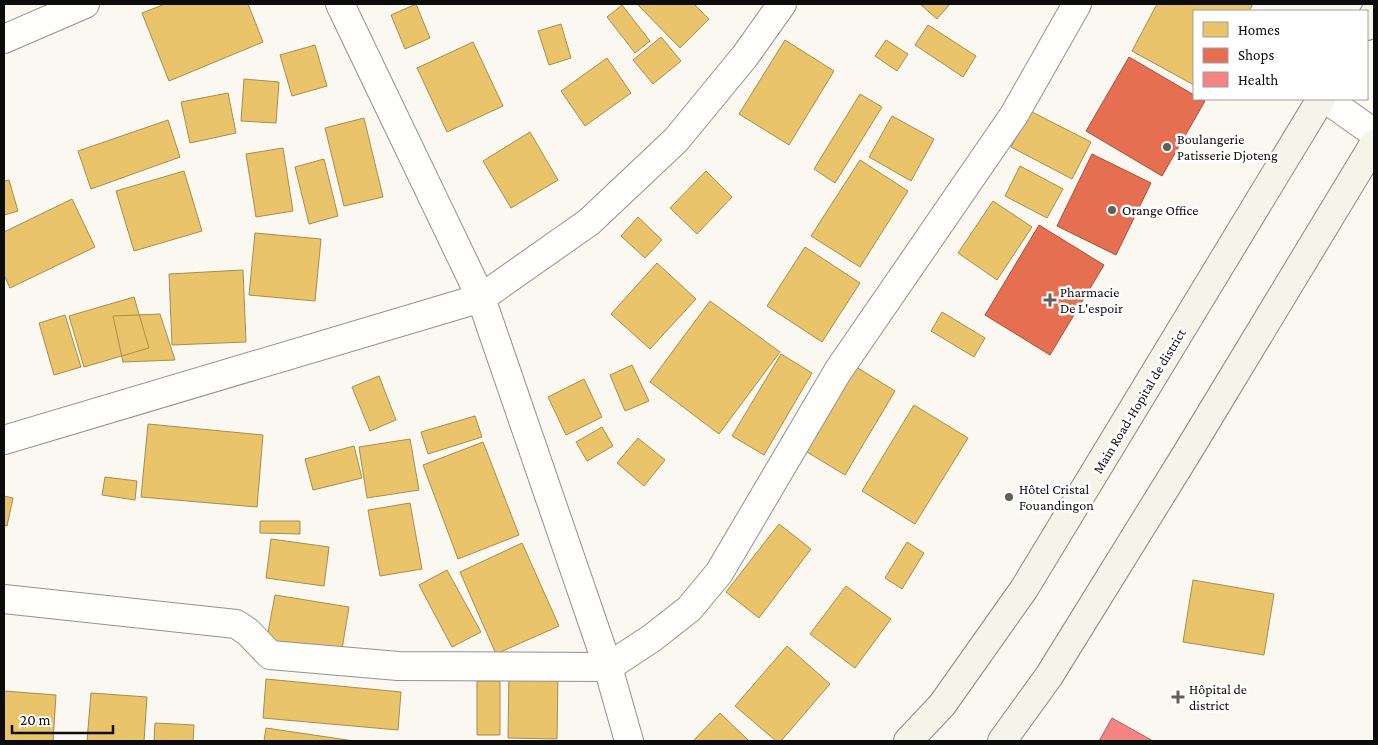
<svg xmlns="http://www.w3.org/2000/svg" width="1378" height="745" viewBox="0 0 1378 745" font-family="'Crimson Pro',serif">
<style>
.homes{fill:#e9c46a;stroke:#a78d4e}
.shops{fill:#e76f51;stroke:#a5513c}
.health{fill:#f28482;stroke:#ad605f}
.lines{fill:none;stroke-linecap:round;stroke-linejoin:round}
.minor-casing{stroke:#93928f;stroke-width:30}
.secondary-casing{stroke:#8a8985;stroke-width:30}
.minor{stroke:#fefefd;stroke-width:28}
.secondary{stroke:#f4f4e8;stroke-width:28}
.poi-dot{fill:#5f5f5c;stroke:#fff;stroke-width:2}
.labels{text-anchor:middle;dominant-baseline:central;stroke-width:5;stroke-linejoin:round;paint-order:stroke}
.poi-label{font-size:14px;fill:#0c0c0c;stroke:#fff;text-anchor:start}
.street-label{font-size:14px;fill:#0c0c0c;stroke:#fff}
</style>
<rect width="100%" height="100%" fill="#faf8f0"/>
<path class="homes" d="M 165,4 L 248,4 L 263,42 L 169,81 L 142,13 Z
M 416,4 L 430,38 L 405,49 L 391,15 Z
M 637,4 L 694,4 L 709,19 L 680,48 Z
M 920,4 L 950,4 L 937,19 Z
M 1157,4 L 1253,4 L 1249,11 L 1194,11 L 1194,85 L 1132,51 Z
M 622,5 L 650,41 L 635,53 L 607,17 Z
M 561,24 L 571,58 L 549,65 L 538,31 Z
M 928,25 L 976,56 L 963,77 L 915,45 Z
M 661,37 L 681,61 L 653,84 L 633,60 Z
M 785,40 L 834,71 L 789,145 L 739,114 Z
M 886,40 L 908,54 L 897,71 L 875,56 Z
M 473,42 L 503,106 L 447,132 L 417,68 Z
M 315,45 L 327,86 L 292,96 L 280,55 Z
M 607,58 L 631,93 L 585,126 L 561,91 Z
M 244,79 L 279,82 L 276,123 L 241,121 Z
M 228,93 L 236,133 L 190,143 L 181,102 Z
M 860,94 L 882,107 L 835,183 L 814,169 Z
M 1030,111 L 1091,142 L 1072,179 L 1011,147 Z
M 892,116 L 934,139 L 911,181 L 869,157 Z
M 364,118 L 383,197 L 344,206 L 325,128 Z
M 168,120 L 180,157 L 91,189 L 78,151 Z
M 530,132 L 558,180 L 511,208 L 483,161 Z
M 283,148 L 293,211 L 256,217 L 246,154 Z
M 324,159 L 338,216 L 309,224 L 295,167 Z
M 860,160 L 908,191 L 860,267 L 811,236 Z
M 1020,166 L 1063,189 L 1047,218 L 1005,196 Z
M 184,171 L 202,231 L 134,251 L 116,191 Z
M 706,171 L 732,197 L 697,234 L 670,208 Z
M 9,180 L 18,211 L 4,215 L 4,181 Z
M 72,199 L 95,247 L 10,288 L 4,275 L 4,232 Z
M 993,201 L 1032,227 L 997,280 L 958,253 Z
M 638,217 L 662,240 L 645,258 L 621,236 Z
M 255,233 L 321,239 L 315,301 L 249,295 Z
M 805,247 L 860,283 L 822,342 L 767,306 Z
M 657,263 L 696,299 L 650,349 L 611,314 Z
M 243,270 L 246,342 L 172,345 L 169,274 Z
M 134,297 L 149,348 L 84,367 L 69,316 Z
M 710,301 L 780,352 L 719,434 L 650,382 Z
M 942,312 L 985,338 L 974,357 L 931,331 Z
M 160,314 L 175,360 L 123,362 L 113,316 Z
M 65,315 L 81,367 L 54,375 L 39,323 Z
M 781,354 L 812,373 L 764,455 L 732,436 Z
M 632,365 L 649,401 L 625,411 L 610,375 Z
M 853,365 L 895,391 L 845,475 L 802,449 Z
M 379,376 L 396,420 L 370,431 L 352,387 Z
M 584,379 L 602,417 L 566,435 L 548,397 Z
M 914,405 L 968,438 L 915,524 L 862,491 Z
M 475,416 L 482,437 L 428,454 L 421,432 Z
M 148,424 L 263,435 L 257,507 L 141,497 Z
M 602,427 L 613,446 L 587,461 L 576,442 Z
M 638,438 L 665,460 L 644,486 L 617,463 Z
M 410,439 L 419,490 L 367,498 L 359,447 Z
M 483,442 L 519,535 L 458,559 L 423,465 Z
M 354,446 L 362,478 L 313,490 L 305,459 Z
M 105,477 L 137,481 L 135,500 L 102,495 Z
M 4,496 L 13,498 L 7,526 L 4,525 Z
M 410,503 L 422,569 L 380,576 L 368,510 Z
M 260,521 L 300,521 L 300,534 L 260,533 Z
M 779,524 L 811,549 L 759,618 L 726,592 Z
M 271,539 L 329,547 L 324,586 L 266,578 Z
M 907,542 L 924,553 L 902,589 L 885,578 Z
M 522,543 L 559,626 L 496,654 L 460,572 Z
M 447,570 L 481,632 L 452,647 L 419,585 Z
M 1193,580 L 1274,594 L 1264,655 L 1183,642 Z
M 846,586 L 891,619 L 855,668 L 810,634 Z
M 275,595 L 349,607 L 341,655 L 266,643 Z
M 787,646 L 830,684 L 781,741 L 776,741 L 735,706 Z
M 509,674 L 558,674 L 557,739 L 508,738 Z
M 266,679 L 401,692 L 398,730 L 263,718 Z
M 477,681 L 500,681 L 500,735 L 477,735 Z
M 4,691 L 56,695 L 53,741 L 4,741 Z
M 91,693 L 147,697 L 144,741 L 87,741 Z
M 720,713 L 749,741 L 693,741 Z
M 155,723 L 194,725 L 193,741 L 154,741 Z
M 266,728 L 354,741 L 264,741 Z"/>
<path class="shops" d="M 1129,57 L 1194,95 L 1194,99 L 1205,101 L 1162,176 L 1086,131 Z
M 1092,154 L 1151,183 L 1116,255 L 1057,226 Z
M 1039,225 L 1104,265 L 1050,355 L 985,315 Z"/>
<path class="health" d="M 1112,718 L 1153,741 L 1099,741 Z"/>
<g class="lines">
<g class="minor-casing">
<path id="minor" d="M 340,4 L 481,298 L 608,667 L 629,741
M 4,39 L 85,4
M 1326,99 L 1374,133
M 4,440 L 481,298 L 589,222 L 676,140 L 745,56 L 782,4
M 4,599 L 236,624 L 248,632 L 270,655 L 398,666 L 608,667 L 652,638 L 689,609 L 719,573 L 838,371 L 1014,115 L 1077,4"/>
</g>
<g class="secondary-casing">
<path id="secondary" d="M 1367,26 L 1374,14
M 908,741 L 942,705 L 1024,589 L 1321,99
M 1002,741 L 1049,676 L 1187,453 L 1374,144"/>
</g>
<use href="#minor" class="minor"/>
<use href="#secondary" class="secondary"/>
</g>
<g class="poi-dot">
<circle cx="1167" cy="147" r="5"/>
<circle cx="1112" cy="210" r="5"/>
<path d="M1047.5 292.5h5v5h5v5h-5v5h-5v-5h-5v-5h5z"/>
<circle cx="1009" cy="497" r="5"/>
<path d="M1175.5 689.5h5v5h5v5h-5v5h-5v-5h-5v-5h5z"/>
</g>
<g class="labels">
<g class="poi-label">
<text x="1177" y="139">Boulangerie<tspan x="1177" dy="16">Patisserie Djoteng</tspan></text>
<text x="1122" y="210">Orange Office</text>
<text x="1060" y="292">Pharmacie<tspan x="1060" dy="16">De L'espoir</tspan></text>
<text x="1019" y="489">Hôtel Cristal<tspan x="1019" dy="16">Fouandingon</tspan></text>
<text x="1189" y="689">Hôpital de<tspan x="1189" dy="16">district</tspan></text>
</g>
<g class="street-label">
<text transform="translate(1139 401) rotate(-59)">Main Road-Hopital de district</text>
</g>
</g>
<rect width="1378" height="745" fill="none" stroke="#0c0c0c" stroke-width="10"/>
<rect x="1193" y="10" width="175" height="90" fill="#ffffff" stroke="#9e9e9e"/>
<rect x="1203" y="22" width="25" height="15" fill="#e9c46a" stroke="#9e9e9e"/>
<text x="1238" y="35" font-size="15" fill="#0c0c0c">Homes</text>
<rect x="1203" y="48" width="25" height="15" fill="#e76f51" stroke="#9e9e9e"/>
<text x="1238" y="60" font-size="15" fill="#0c0c0c">Shops</text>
<rect x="1203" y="72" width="25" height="15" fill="#f28482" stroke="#9e9e9e"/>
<text x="1238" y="85" font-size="15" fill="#0c0c0c">Health</text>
<path d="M12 725v8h101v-8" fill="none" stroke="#0c0c0c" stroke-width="2.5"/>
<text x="20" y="725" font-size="15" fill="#0c0c0c" stroke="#ffffff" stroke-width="4" paint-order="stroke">20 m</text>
</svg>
